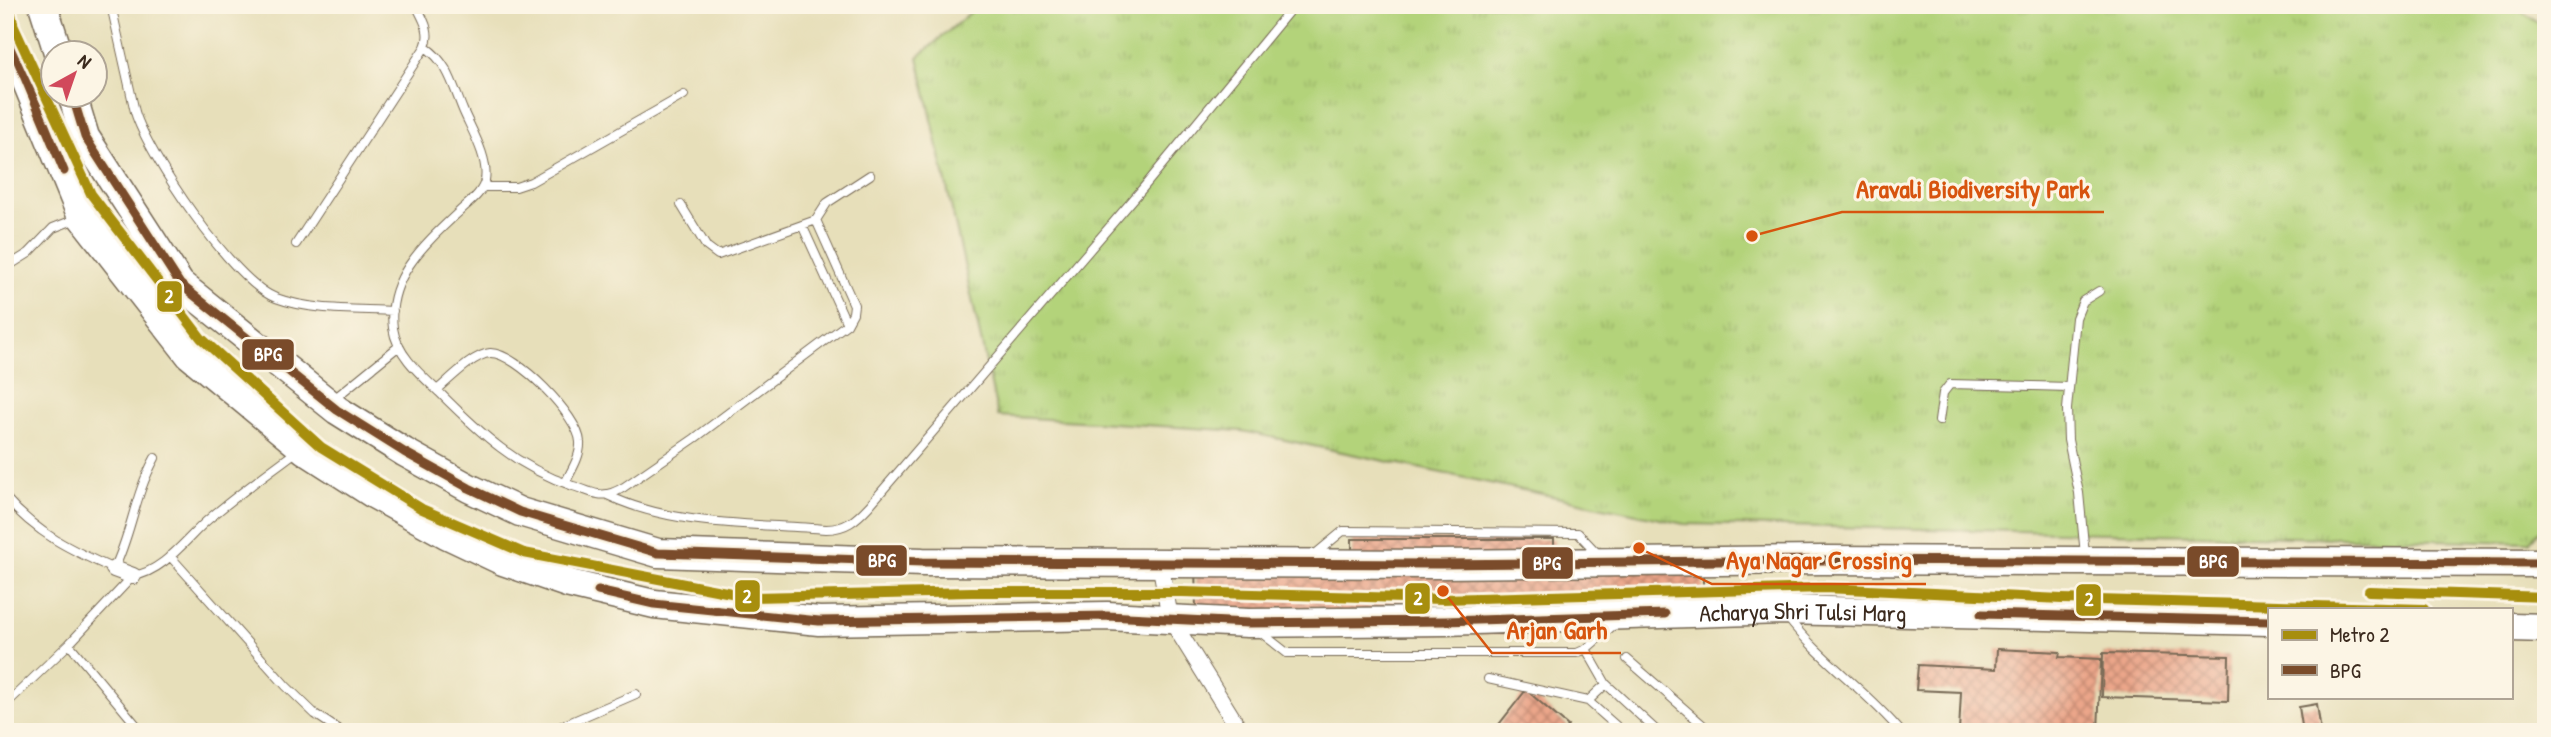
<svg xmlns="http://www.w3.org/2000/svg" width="2551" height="737" viewBox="0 0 2551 737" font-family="'Patrick Hand',sans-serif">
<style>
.grass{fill:url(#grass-tufts);stroke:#777e4c;stroke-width:2}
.building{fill:url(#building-cross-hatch)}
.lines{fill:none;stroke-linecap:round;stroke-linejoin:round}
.service-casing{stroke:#776955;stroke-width:10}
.minor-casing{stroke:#776955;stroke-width:18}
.trunk-casing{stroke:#776955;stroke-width:31}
.service{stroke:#fff;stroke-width:8}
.minor{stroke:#fff;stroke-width:16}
.trunk{stroke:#fff;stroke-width:28}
.bus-1-casing{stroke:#fcf5e5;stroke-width:14}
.bus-1{stroke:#7a4b2a;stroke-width:9}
.metro-1-casing{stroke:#fcf5e5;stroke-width:16}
.metro-1{stroke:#a78e0e;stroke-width:10}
.labels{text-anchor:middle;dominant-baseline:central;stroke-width:6;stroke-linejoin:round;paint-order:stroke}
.street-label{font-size:24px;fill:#3b2a1e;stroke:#fcf5e5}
.leader{fill:none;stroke:#d7540e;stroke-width:2.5}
.callout-dot{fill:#d7540e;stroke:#fcf5e5;stroke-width:2.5}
.callout-label{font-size:26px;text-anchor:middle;font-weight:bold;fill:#d7540e;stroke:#fcf5e5;stroke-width:6;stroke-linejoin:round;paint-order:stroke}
.line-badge{stroke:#fcf5e5;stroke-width:2.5}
.badge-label{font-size:19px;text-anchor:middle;font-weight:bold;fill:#fff}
</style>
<defs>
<pattern id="grass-tufts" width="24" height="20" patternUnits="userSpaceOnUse" patternTransform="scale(1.75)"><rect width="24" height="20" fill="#b3d37a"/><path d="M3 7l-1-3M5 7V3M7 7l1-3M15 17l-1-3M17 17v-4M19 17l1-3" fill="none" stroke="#9bb569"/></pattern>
<pattern id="building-cross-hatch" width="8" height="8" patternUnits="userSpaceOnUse" patternTransform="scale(1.75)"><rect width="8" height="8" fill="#eba68a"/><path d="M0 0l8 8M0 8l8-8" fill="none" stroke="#c08770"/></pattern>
</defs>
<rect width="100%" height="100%" fill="#fcf5e5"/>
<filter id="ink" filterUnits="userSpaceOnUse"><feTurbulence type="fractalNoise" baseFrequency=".0143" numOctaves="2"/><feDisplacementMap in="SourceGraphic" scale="14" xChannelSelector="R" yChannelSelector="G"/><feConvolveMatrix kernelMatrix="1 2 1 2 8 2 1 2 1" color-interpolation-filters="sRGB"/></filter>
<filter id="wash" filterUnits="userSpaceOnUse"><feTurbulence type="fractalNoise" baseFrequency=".00686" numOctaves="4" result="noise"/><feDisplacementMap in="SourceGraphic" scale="28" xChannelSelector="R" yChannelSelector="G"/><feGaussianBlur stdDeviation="1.57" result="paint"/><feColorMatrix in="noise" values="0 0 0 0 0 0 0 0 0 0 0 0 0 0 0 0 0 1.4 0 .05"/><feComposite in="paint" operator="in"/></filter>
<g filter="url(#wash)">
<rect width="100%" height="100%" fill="#e7dfba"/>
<path class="grass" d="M 979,5 L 2514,5 L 2546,29 L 2546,523 L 2529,542 L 1684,524 L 1242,431 L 998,416 L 918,57 Z"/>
<g id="blocks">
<path class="building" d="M 1352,539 L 1554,539 L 1554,557 L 1703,558 L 1703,606 L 1552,605 L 1552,634 L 1353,634 L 1196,611 L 1195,562 L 1352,562 Z
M 1997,649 L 2060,652 L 2059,657 L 2101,659 L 2098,732 L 1959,732 L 1961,692 L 1916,690 L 1918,665 L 1996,669 Z
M 2103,653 L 2229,656 L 2228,701 L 2102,697 Z
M 1526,690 L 1568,726 L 1564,732 L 1493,732 Z
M 2317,704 L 2321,732 L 2303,732 L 2299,707 Z"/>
</g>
</g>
<g filter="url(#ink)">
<use href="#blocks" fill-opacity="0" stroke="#776955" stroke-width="2"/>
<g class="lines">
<g class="service-casing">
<path id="service" d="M 111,5 L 135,112 C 148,155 233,282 276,298 C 311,311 356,309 393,311
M 425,47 C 448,62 453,86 463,110 C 471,129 489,158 485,180 C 483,192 471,201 462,209 C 428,241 386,276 393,328 C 397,355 421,375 439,392 C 481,434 516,467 573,486 C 581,488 590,493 598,494 C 608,496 616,492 624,487 L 695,438 L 847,324 L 853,313 L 854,305 L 816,220 L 827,203 L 870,175
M 483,187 L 516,187 L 531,182 L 684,95
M 681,205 L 706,246 L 718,255 L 816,220
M 802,225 L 847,324
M 296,244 L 425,47 C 432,32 423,19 416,5
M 5,268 L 29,253 L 53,228 L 76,219
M 437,390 C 449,380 474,354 490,353 C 516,352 579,417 580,442 C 581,456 571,471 565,483
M 334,399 L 399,346
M 1939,421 L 1943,393 L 1950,384 L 2069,387
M 607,495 C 673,527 754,523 826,529 C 846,529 856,520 869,506 L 1143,188 L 1294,5
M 5,497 C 37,534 71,550 114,569 C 132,532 134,496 155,458
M 1314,555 L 1343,531 L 1578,533 L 1598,554
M 2085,555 L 2079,493 L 2068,440 L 2067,409 L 2076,318 L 2083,301 L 2099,291
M 170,556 L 286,686 L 315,714 L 342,732
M 1787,617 C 1820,660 1866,690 1901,732
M 1259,631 L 1287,653 L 1577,653 L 1586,649 L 1616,623
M 69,644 L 142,732
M 1586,649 L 1606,684 L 1658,732
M 1627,659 L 1711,732
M 1488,679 L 1588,701 L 1606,684
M 1588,701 L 1623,732
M 5,705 L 69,644 L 133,576 C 165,571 187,537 210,518 C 238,494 268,473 297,451
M 548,732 L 636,694"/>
</g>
<g class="minor-casing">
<path id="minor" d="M 1160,562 L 1170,618 L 1241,732
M 114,569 L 133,576"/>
</g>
<g class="trunk-casing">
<g id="trunk">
<path d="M 43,5 L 58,52"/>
<path id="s1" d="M 5,29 L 82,217 L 190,355 L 305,450 L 375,495 L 446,534 L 503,561 L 570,584 L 654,604 L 819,621 L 1107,616 L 1248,623 L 1445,621 L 1781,610 L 2269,621"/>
<path d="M 72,94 L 85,137 L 180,284 L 337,410 L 404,452 L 469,488 L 520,512 L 658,553 L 923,562 L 1441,564 L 1823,560 L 2546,563"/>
<path d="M 2511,627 L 2546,628"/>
</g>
</g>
<use href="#service" class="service"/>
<use href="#minor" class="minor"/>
<use href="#trunk" class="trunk"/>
<g class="bus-1-casing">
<path id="bus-1" d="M 5,30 L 64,171
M 72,94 L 85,137 L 180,284 L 337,410 L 404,452 L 469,488 L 520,512 L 658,553 L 923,562 L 1441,564 L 1823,560 L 2546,563
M 598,591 L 654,604 L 819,621 L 1107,616 L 1248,623 L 1445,621 L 1665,614
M 1981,614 L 2269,621"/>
</g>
<use href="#bus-1" class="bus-1"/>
<g class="metro-1-casing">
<path id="metro-1" d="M 9,5 L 14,27 L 91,194 L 201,338 L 321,447 L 422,509 L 524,553 L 752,597 L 972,592 L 1182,592 L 1443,599 L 1825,588 L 2062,599 L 2424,609
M 2369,591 L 2546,597"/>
</g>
<use href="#metro-1" class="metro-1"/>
</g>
</g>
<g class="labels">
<g class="street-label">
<text stroke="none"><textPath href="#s1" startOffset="2062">Acharya Shri Tulsi Marg</textPath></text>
</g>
</g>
<path class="leader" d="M1752 236L1842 212H2104M1639 548L1712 584H1926M1443 591L1492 653H1621"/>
<g class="callout-dot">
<circle cx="1752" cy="236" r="7"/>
<circle cx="1639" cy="548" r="7"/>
<circle cx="1443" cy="591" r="7"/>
</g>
<g class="callout-label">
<text x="1973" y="198">Aravali Biodiversity Park</text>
<text x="1819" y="569">Aya Nagar Crossing</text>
<text x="1557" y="639">Arjan Garh</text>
</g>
<g class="line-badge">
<rect x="156" y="280" width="27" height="33" rx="7" fill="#a78e0e"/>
<rect x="241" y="338" width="54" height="33" rx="7" fill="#7a4b2a"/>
<rect x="855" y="544" width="53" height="33" rx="7" fill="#7a4b2a"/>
<rect x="2186" y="545" width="54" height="33" rx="7" fill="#7a4b2a"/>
<rect x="1521" y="546" width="53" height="34" rx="7" fill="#7a4b2a"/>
<rect x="734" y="579" width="27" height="34" rx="7" fill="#a78e0e"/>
<rect x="1404" y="582" width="27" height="33" rx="7" fill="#a78e0e"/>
<rect x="2075" y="583" width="27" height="34" rx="7" fill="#a78e0e"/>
</g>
<g class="badge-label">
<text x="169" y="303">2</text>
<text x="268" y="361">BPG</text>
<text x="882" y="567">BPG</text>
<text x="2213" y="568">BPG</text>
<text x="1547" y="570">BPG</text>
<text x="747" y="603">2</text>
<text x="1418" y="605">2</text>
<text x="2089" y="606">2</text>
</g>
<rect width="2551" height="737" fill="none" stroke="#fcf5e5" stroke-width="28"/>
<rect x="2268" y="608" width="245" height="91" fill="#fcf5e5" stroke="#afa495" stroke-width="2"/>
<rect x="2282" y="630" width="35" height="10" fill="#a78e0e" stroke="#afa495" stroke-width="2"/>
<text x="2330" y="642" font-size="21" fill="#3b2a1e">Metro 2</text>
<rect x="2282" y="665" width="35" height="10" fill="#7a4b2a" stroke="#afa495" stroke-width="2"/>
<text x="2330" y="678" font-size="21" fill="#3b2a1e">BPG</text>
<g transform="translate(74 74) rotate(40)"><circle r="33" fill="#fcf5e5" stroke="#afa495" stroke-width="2"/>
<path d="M0-5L12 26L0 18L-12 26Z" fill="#d1495b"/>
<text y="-10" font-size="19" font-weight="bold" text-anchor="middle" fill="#3b2a1e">N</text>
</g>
</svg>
